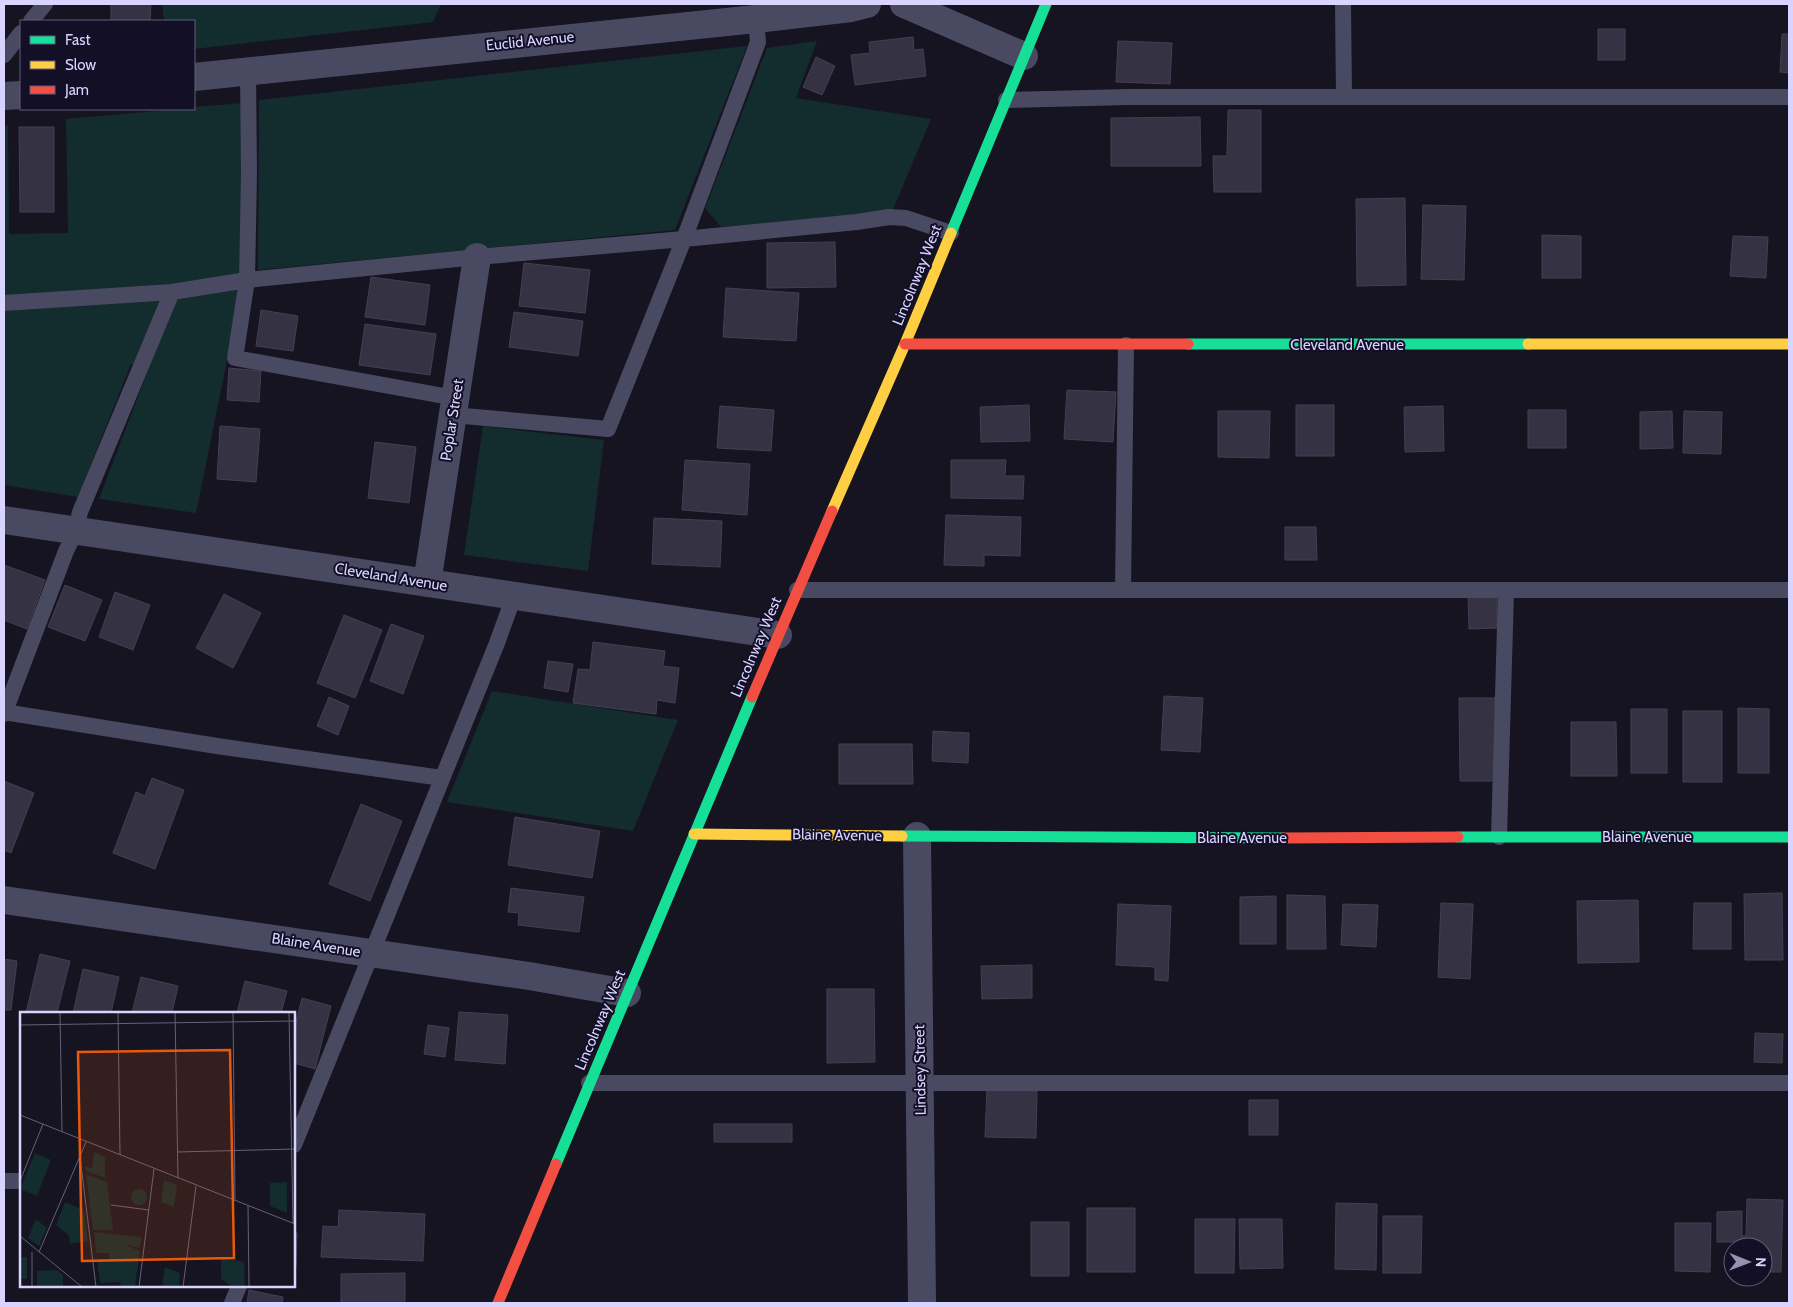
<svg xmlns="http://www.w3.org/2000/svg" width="1793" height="1307" viewBox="0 0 1793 1307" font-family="Cabin,sans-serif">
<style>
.green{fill:#132c2d}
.building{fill:#343243;stroke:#433f54}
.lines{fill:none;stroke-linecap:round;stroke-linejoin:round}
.lane{stroke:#4a4962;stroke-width:16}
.street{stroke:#4a4962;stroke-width:28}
.fast{stroke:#16e098;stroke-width:11}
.slow{stroke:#ffcf43;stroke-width:11}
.jam{stroke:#f24e42;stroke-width:11}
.labels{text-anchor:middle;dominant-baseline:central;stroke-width:4;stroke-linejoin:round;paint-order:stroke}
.street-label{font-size:15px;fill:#d9d4ff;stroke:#130f26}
.inset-road{fill:none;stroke:#64617a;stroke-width:1}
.view{fill:#e8590c;fill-opacity:0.15;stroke:#e8590c;stroke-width:2.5}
.inset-edge{fill:none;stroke:#d9d4ff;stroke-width:2.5}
</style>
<rect width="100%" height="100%" fill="#161421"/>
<path class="green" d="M 162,4 L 441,4 L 433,22 L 194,49 L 194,21 L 164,21 Z
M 817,41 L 796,98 L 931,119 L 892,212 L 721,227 L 705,208 L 767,48 Z
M 747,46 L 675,230 L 258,270 L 259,100 Z
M 243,103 L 240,274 L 226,366 L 196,513 L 99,499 L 148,370 L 131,364 L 78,497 L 4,485 L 4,126 L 8,125 L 9,234 L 68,233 L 66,119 L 178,109 L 194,109 L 194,107 Z
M 483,426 L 604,440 L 588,571 L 464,555 Z
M 492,691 L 678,720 L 633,831 L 447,802 Z"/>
<path class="building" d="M 111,4 L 151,4 L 150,21 L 111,21 Z
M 1598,29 L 1625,29 L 1625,60 L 1598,60 Z
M 1782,34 L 1789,34 L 1789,73 L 1780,72 Z
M 913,37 L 914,50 L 923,49 L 926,76 L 855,85 L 851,55 L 870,53 L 869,42 Z
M 1118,41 L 1172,43 L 1170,84 L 1116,82 Z
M 816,57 L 835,66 L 822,95 L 803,87 Z
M 1228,110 L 1261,110 L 1261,192 L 1214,192 L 1213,156 L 1227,156 Z
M 1200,117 L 1201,166 L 1111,166 L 1111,118 Z
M 19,127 L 54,127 L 54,212 L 20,212 Z
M 1405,198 L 1406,285 L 1357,286 L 1356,199 Z
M 1423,205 L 1466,206 L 1464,280 L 1421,279 Z
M 1542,235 L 1581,236 L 1581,278 L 1542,278 Z
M 1733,236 L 1768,237 L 1766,278 L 1730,276 Z
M 835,242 L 836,287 L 767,288 L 767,243 Z
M 524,263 L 590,270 L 585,313 L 519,306 Z
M 371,277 L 430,285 L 425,325 L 365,317 Z
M 726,288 L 799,293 L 796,341 L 723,337 Z
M 261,310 L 298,316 L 293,351 L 256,346 Z
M 514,312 L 583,321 L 578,356 L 509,347 Z
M 365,324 L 436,334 L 430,375 L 359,365 Z
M 229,368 L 261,371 L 259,402 L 227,400 Z
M 1067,390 L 1116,392 L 1113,442 L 1064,439 Z
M 1029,405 L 1030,441 L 981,442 L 980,407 Z
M 1296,405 L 1334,405 L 1334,456 L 1296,456 Z
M 720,406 L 774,410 L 771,451 L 717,448 Z
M 1443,406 L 1444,451 L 1405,452 L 1404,407 Z
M 1528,410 L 1566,410 L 1566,448 L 1528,448 Z
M 1218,411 L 1270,411 L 1269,458 L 1218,457 Z
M 1672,411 L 1673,448 L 1640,449 L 1640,412 Z
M 1684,411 L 1722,412 L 1721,454 L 1683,453 Z
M 220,426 L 260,429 L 256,482 L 217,479 Z
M 375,442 L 416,447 L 409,503 L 368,498 Z
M 685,460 L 750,464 L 747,515 L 682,510 Z
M 951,460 L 1006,460 L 1005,476 L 1024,476 L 1023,499 L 951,498 Z
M 946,515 L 1021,517 L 1020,556 L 984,555 L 984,566 L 944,565 Z
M 654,518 L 722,521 L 720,567 L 652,564 Z
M 1285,527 L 1316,527 L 1317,560 L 1285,560 Z
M 4,565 L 45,580 L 27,629 L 4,620 Z
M 65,585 L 102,600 L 85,641 L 48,627 Z
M 115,592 L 150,605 L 133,650 L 99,637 Z
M 1497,593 L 1497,628 L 1469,629 L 1468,594 Z
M 224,594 L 261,613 L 233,668 L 196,648 Z
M 344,615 L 382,630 L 355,698 L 317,683 Z
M 391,624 L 424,636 L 403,694 L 370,681 Z
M 593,642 L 665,651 L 663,666 L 679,668 L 675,703 L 657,700 L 656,714 L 573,703 L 578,669 L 590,670 Z
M 548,661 L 573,664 L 568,692 L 544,688 Z
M 1164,696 L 1203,698 L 1200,752 L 1161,750 Z
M 329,697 L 349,706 L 338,735 L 317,726 Z
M 1459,698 L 1495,698 L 1496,781 L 1460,781 Z
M 1738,708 L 1769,709 L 1769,773 L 1738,773 Z
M 1631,709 L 1667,709 L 1667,773 L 1631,773 Z
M 1683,711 L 1722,711 L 1722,782 L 1683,782 Z
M 1571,722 L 1616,722 L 1617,776 L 1571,776 Z
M 933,731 L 969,733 L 968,763 L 932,761 Z
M 839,744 L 912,744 L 913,784 L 839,784 Z
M 152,778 L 184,790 L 155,869 L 113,853 L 136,792 L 145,796 Z
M 4,781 L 34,793 L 11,853 L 4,850 Z
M 361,804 L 402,821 L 370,901 L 329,884 Z
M 515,817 L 600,831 L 592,878 L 508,865 Z
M 511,888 L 584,897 L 579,932 L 518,925 L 519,913 L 508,912 Z
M 1782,893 L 1783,960 L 1745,960 L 1744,894 Z
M 1287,895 L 1325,896 L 1326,949 L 1287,949 Z
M 1276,896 L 1276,944 L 1240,944 L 1240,897 Z
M 1638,900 L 1639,962 L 1578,963 L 1577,901 Z
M 1441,903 L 1473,904 L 1470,979 L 1438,977 Z
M 1694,903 L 1731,903 L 1731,949 L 1693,949 Z
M 1118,904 L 1171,906 L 1168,981 L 1155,980 L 1155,967 L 1116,965 Z
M 1343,904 L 1378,905 L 1376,947 L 1341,945 Z
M 40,954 L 70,961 L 57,1013 L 26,1013 Z
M 4,959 L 17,961 L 11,1010 L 4,1010 Z
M 1032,965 L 1032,998 L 982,999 L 981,966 Z
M 83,969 L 119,977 L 111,1013 L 73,1013 Z
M 141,977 L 178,986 L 172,1013 L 132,1013 Z
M 245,981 L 287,991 L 281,1013 L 237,1013 Z
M 827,989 L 874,989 L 875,1062 L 827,1063 Z
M 302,998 L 331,1006 L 315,1069 L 294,1063 L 294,1030 Z
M 459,1012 L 508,1015 L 505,1064 L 455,1060 Z
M 428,1025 L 449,1028 L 445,1057 L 424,1054 Z
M 1755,1033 L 1783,1034 L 1782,1063 L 1754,1062 Z
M 987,1090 L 1037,1091 L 1036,1138 L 985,1137 Z
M 1249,1100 L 1278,1100 L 1278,1135 L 1249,1135 Z
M 714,1124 L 792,1124 L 792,1142 L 714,1142 Z
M 1747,1199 L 1783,1200 L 1781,1272 L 1763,1272 L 1763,1247 L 1742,1247 L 1742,1236 L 1746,1236 Z
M 1336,1203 L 1377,1204 L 1376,1270 L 1335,1269 Z
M 1087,1208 L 1135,1208 L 1135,1272 L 1087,1272 Z
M 339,1210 L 425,1214 L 423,1261 L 321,1257 L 323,1226 L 338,1227 Z
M 1742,1211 L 1742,1242 L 1717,1242 L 1717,1212 Z
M 1383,1216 L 1422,1216 L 1421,1273 L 1383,1273 Z
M 1195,1219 L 1235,1219 L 1234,1273 L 1195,1273 Z
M 1239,1219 L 1282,1219 L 1283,1268 L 1240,1269 Z
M 1031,1222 L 1069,1222 L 1069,1276 L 1031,1276 Z
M 1675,1223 L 1711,1223 L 1710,1272 L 1675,1271 Z
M 294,1233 L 297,1233 L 296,1267 L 294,1267 Z
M 405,1273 L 405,1303 L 341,1303 L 341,1274 Z
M 249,1290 L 283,1297 L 282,1303 L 247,1303 Z"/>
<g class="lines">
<path class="lane" d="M 1343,4 L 1344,97
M 31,21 L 45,4
M 4,55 L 21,33
M 248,71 L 249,173 L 247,280 L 235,358 L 455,398
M 1006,100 L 1129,97 L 1789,97
M 4,303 L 172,292 L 247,280 L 477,257 L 684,239 L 857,222 L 889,217 L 906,218 L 951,233
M 453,415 L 608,429 L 684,239 L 758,42 L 756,19
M 797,590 L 1789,590
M 1123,590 L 1126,345
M 4,712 L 217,746 L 442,778
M 4,714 L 66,551 L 76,531 L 80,512 L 172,292
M 1499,837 L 1506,591
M 589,1083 L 1789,1083
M 294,1145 L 497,643 L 514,596
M 4,1181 L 21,1181
M 232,1303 L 239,1286"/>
<path class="street" d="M 904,4 L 1024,56
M 194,77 L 756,19 L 851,8 L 867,4
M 4,96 L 21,95
M 4,520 L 778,635
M 427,583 L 477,257
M 917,836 L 922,1303
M 4,900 L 529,976 L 627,993"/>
<path class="fast" d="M 951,233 L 1046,4
M 1188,344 L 1528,344
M 902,836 L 1283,838
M 1458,837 L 1789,837
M 556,1164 L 752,697"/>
<path class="slow" d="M 1528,344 L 1789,344
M 832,511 L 905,344 L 951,233
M 694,834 L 902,836"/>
<path class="jam" d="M 905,344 L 1188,344
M 752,697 L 832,511
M 1283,838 L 1458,837
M 498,1303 L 556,1164"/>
</g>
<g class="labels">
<g class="street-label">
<text transform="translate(530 41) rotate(-6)">Euclid Avenue</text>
<text transform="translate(917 275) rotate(-68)">Lincolnway West</text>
<text x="1347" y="345">Cleveland Avenue</text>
<text transform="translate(452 420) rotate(-81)">Poplar Street</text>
<text transform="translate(391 577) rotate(9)">Cleveland Avenue</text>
<text transform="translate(756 647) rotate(-67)">Lincolnway West</text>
<text transform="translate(837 835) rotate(1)">Blaine Avenue</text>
<text x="1647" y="837">Blaine Avenue</text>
<text x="1242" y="838">Blaine Avenue</text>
<text transform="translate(316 945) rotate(9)">Blaine Avenue</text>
<text transform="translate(600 1020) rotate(-67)">Lincolnway West</text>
<text transform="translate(920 1070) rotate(-91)">Lindsey Street</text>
</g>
</g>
<g transform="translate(20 1012)">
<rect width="275" height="275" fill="#161421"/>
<path d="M 74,140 L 85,145 L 85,166 L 66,159 L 65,154 L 72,156 ZM 15,141 L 31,148 L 17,184 L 0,177 ZM 66,162 L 87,170 L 93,218 L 73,218 ZM 144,168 L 157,173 L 154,195 L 141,190 ZM 267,170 L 267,201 L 250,194 L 250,171 ZM111 185a8 8 0 1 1 16 0a8 8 0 1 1-16 0ZM 45,190 L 64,198 L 68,229 L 50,232 L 49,224 L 36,213 ZM 16,207 L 27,216 L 19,234 L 8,226 ZM 74,220 L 121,225 L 120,236 L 104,232 L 120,239 L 115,275 L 101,275 L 100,270 L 80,271 L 77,247 L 89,247 L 89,241 L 76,241 ZM 0,245 L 7,245 L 7,267 L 0,267 ZM 201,245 L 224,250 L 225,275 L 213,275 L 201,267 ZM 145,255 L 160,261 L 159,275 L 142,275 ZM 37,258 L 43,263 L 43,275 L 17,275 L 17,259 Z" fill="#132c2d"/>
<path class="inset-road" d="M 40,0 L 42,120M 98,0 L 100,143M 155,0 L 158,166M 213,0 L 215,189M 269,0 L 273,211M 0,13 L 275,9M 0,103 L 275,212M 157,140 L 275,137M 60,145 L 76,275M 0,169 L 23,112M 91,193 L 129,198M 228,194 L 229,275M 0,224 L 62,275M 12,240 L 12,275M 19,240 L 66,130M 119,275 L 134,157M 163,275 L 176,174"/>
<path class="view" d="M 210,38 L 214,246 L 62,249 L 58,40 Z"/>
<rect width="275" height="275" class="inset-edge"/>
</g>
<rect width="1793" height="1307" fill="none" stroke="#d9d4ff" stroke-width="10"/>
<rect x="20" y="20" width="175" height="90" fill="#130f26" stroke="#625e7d"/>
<rect x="30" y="36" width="25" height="8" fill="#16e098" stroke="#625e7d"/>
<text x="65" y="45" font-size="15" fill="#d9d4ff">Fast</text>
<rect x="30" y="61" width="25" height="8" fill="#ffcf43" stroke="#625e7d"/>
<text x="65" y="70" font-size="15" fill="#d9d4ff">Slow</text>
<rect x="30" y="86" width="25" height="8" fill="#f24e42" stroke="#625e7d"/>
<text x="65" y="95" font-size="15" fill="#d9d4ff">Jam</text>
<g transform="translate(1748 1262) rotate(91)"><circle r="24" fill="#130f26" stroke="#625e7d"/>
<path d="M0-4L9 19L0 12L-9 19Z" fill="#9591b1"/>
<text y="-8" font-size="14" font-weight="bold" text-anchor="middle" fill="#d9d4ff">N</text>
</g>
</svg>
